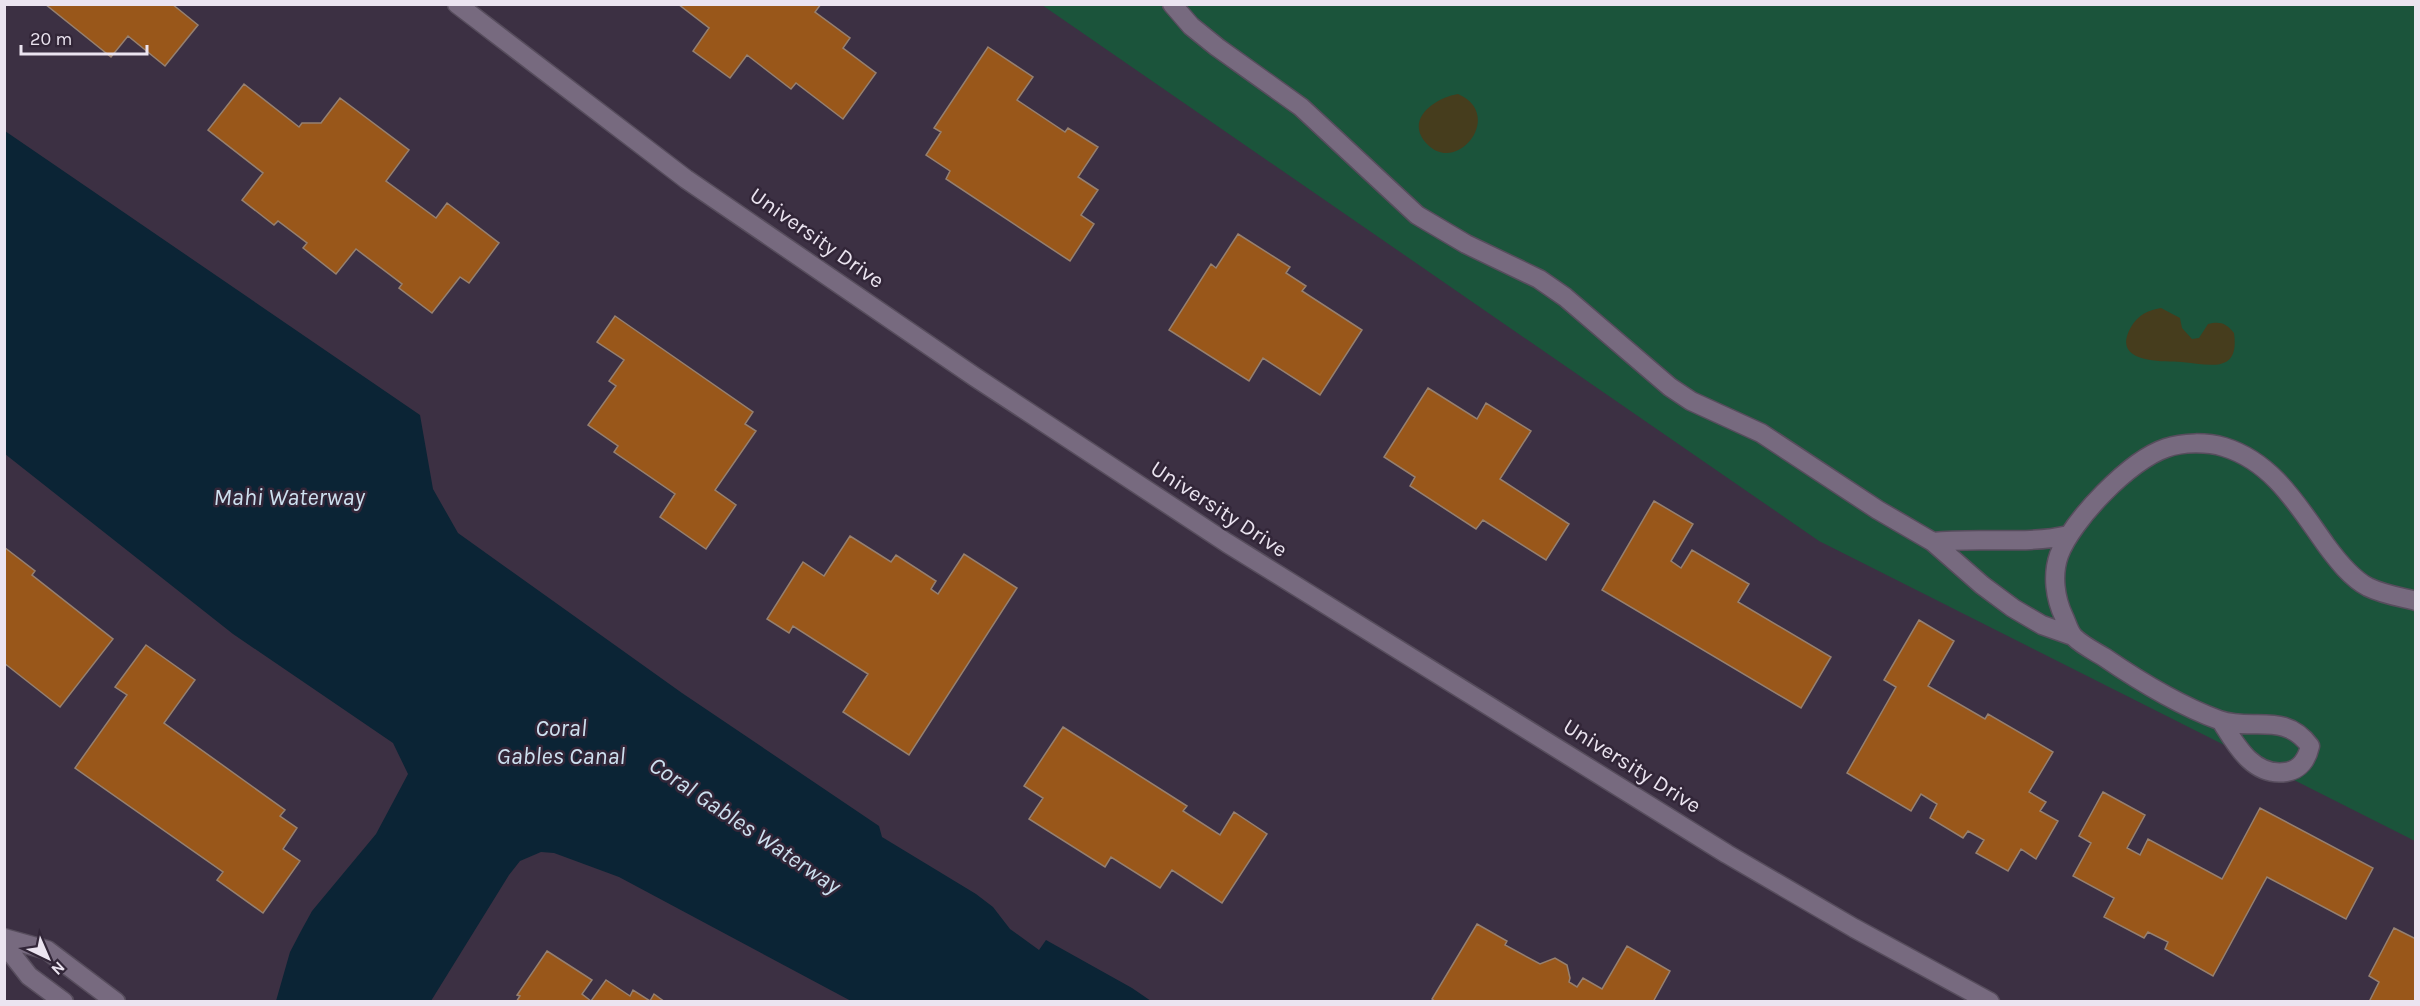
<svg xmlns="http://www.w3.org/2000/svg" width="2420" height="1006" viewBox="0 0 2420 1006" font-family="Karla,sans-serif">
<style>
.green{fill:#1b543b}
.sand{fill:#463d1d}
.water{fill:#0b2435}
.building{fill:#99571a;stroke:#968070;stroke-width:1.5}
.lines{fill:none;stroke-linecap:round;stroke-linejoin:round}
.minor-casing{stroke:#574d5d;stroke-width:21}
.minor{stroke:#776a7f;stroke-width:18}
.labels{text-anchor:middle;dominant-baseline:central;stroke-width:5;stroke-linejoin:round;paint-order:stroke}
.street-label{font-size:22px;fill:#ebe4f0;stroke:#322638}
.water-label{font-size:24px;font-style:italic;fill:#cde0ef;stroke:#322638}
</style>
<rect width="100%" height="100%" fill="#3c3043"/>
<path class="green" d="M 1042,5 L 2415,5 L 2415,841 L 1819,541 Z"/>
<path class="sand" d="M 1458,94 C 1505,114 1458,176 1427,144 C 1404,120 1434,98 1458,94 Z
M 2161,308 L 2180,318 L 2182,328 L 2192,339 L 2199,338 L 2208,324 C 2220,321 2226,323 2234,333 C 2240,375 2208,364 2181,362 C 2162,361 2110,364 2131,327 C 2138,315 2148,310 2161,308 Z"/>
<path class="water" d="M 5,131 L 420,415 L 433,489 L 458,533 L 682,693 L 879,826 L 882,837 L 976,894 L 993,907 L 1010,929 L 1039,950 L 1046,940 L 1132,988 L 1151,1001 L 851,1001 L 619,877 L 554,853 L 541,852 L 520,861 L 509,875 L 431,1001 L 276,1001 L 290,952 L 301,931 L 312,911 L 376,834 L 408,774 L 393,743 L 233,634 L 5,454 Z"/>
<path class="building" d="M 45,4 L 172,4 L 198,25 L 165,66 L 128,36 L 111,57 Z
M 678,4 L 821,4 L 815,12 L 850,38 L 843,48 L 876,73 L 843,119 L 796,83 L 791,89 L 747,55 L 730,78 L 693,51 L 709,28 Z
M 988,47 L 1033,77 L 1017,100 L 1065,132 L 1068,128 L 1098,147 L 1078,177 L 1098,190 L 1081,215 L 1094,224 L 1070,261 L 946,179 L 950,171 L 926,155 L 941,132 L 934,128 Z
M 244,84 L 299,127 L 302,123 L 321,123 L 340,98 L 409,150 L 386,181 L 436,218 L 447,203 L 499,243 L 469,283 L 460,277 L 432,313 L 399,288 L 402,284 L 356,249 L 336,274 L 303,248 L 307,243 L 278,221 L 274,225 L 242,200 L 263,173 L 208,130 Z
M 1238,234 L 1290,267 L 1286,273 L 1306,286 L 1302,291 L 1362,330 L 1320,395 L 1263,358 L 1249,381 L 1169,330 L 1211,264 L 1216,268 Z
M 615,316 L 753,412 L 745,424 L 756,431 L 715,490 L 736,505 L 706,549 L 660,517 L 675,494 L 614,452 L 618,446 L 588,425 L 616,386 L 609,381 L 624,360 L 597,342 Z
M 1428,388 L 1477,419 L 1486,403 L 1531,431 L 1500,479 L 1569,524 L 1546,560 L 1483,520 L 1476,529 L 1410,486 L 1415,477 L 1384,457 Z
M 1654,501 L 1693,524 L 1671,561 L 1681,568 L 1692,550 L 1749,584 L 1738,602 L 1831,657 L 1801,708 L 1602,590 Z
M 850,536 L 891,562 L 896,555 L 936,581 L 931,589 L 938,594 L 964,554 L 1017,588 L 909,755 L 843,712 L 868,674 L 793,626 L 789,633 L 767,619 L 803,562 L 824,576 Z
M 4,547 L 35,571 L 32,575 L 113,639 L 60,707 L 4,663 Z
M 1919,620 L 1954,641 L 1928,686 L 1985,719 L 1988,714 L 2053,752 L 2029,792 L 2046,802 L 2040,811 L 2058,821 L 2036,859 L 2021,849 L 2008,871 L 1976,853 L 1984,840 L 1968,831 L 1963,838 L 1930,818 L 1937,804 L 1921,794 L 1911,811 L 1847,773 L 1896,687 L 1884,680 Z
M 146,645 L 195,680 L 164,723 L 285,810 L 280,816 L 297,828 L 283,849 L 300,861 L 263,913 L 217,880 L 223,872 L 75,768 L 127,695 L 115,687 Z
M 1063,727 L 1187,806 L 1183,811 L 1220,835 L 1234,812 L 1267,834 L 1222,903 L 1172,870 L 1160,888 L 1111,857 L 1105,867 L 1029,819 L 1043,798 L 1024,786 Z
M 2103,792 L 2145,815 L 2127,848 L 2140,855 L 2148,839 L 2222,879 L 2260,808 L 2373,868 L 2346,919 L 2267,877 L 2213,976 L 2165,949 L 2168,942 L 2148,932 L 2144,938 L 2104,917 L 2114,898 L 2073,876 L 2091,843 L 2079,836 Z
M 1477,924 L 1507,941 L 1505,945 L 1540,964 L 1555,958 L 1567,965 L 1570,978 L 1569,982 L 1577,987 L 1583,978 L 1602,989 L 1627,946 L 1670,971 L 1653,1002 L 1436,1002 L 1432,999 Z
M 2394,928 L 2416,939 L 2416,1002 L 2369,1002 L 2379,982 L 2369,976 Z
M 547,951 L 592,980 L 582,994 L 591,1001 L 606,980 L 630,996 L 633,990 L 650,1001 L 654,994 L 665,1002 L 516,1002 L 520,996 L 517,995 Z"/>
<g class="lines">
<g class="minor-casing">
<path id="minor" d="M 457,4 L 686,179 L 975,377 L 1227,543 L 1727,854 L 1854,928 L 1990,1002
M 1172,4 L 1191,26 L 1217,47 L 1301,107 L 1417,215 L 1466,244 L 1539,279 L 1565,297 L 1670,387 L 1691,401 L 1761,433 L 1878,510 L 1933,542 L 1982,585 L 2013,608 L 2042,625 L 2073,636
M 1933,542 C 1978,537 2026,545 2069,535
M 2221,721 C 2236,745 2253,777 2286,772 C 2300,770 2307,759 2310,746 C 2284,711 2253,732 2219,720 C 2178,705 2139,681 2104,657 C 2094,651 2082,645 2074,637 C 2069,632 2067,623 2064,617 C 2055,598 2052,575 2059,555 C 2072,520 2130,460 2166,448 C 2183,442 2207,442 2224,447 C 2273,462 2298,506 2326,545 C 2337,560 2351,578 2368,587 C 2382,594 2400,597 2416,601
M 4,938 L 47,950 L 116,1002
M 4,944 L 29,976 L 64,1002"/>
</g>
<use href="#minor" class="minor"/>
</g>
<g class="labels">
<g class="street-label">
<text transform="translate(817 238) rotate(35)">University Drive</text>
<text transform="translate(1219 509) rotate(33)">University Drive</text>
<text transform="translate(1632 766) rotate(32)">University Drive</text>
</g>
<g class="water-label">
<text x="289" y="497">Mahi Waterway</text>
<text x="561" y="728">Coral<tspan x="561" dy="28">Gables Canal</tspan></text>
<text transform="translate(745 825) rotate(34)">Coral Gables Waterway</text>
</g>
</g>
<rect width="2420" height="1006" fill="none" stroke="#ebe4f0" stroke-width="12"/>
<g transform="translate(48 958) rotate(136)" stroke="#322638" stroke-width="4.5" paint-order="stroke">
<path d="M0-4.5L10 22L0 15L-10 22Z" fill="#ebe4f0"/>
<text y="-9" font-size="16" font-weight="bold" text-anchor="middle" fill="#ebe4f0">N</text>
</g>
<path d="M21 45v9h126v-9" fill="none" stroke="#ebe4f0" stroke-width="3"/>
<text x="30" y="45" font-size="18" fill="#ebe4f0" stroke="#322638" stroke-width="4.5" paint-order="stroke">20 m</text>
</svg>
